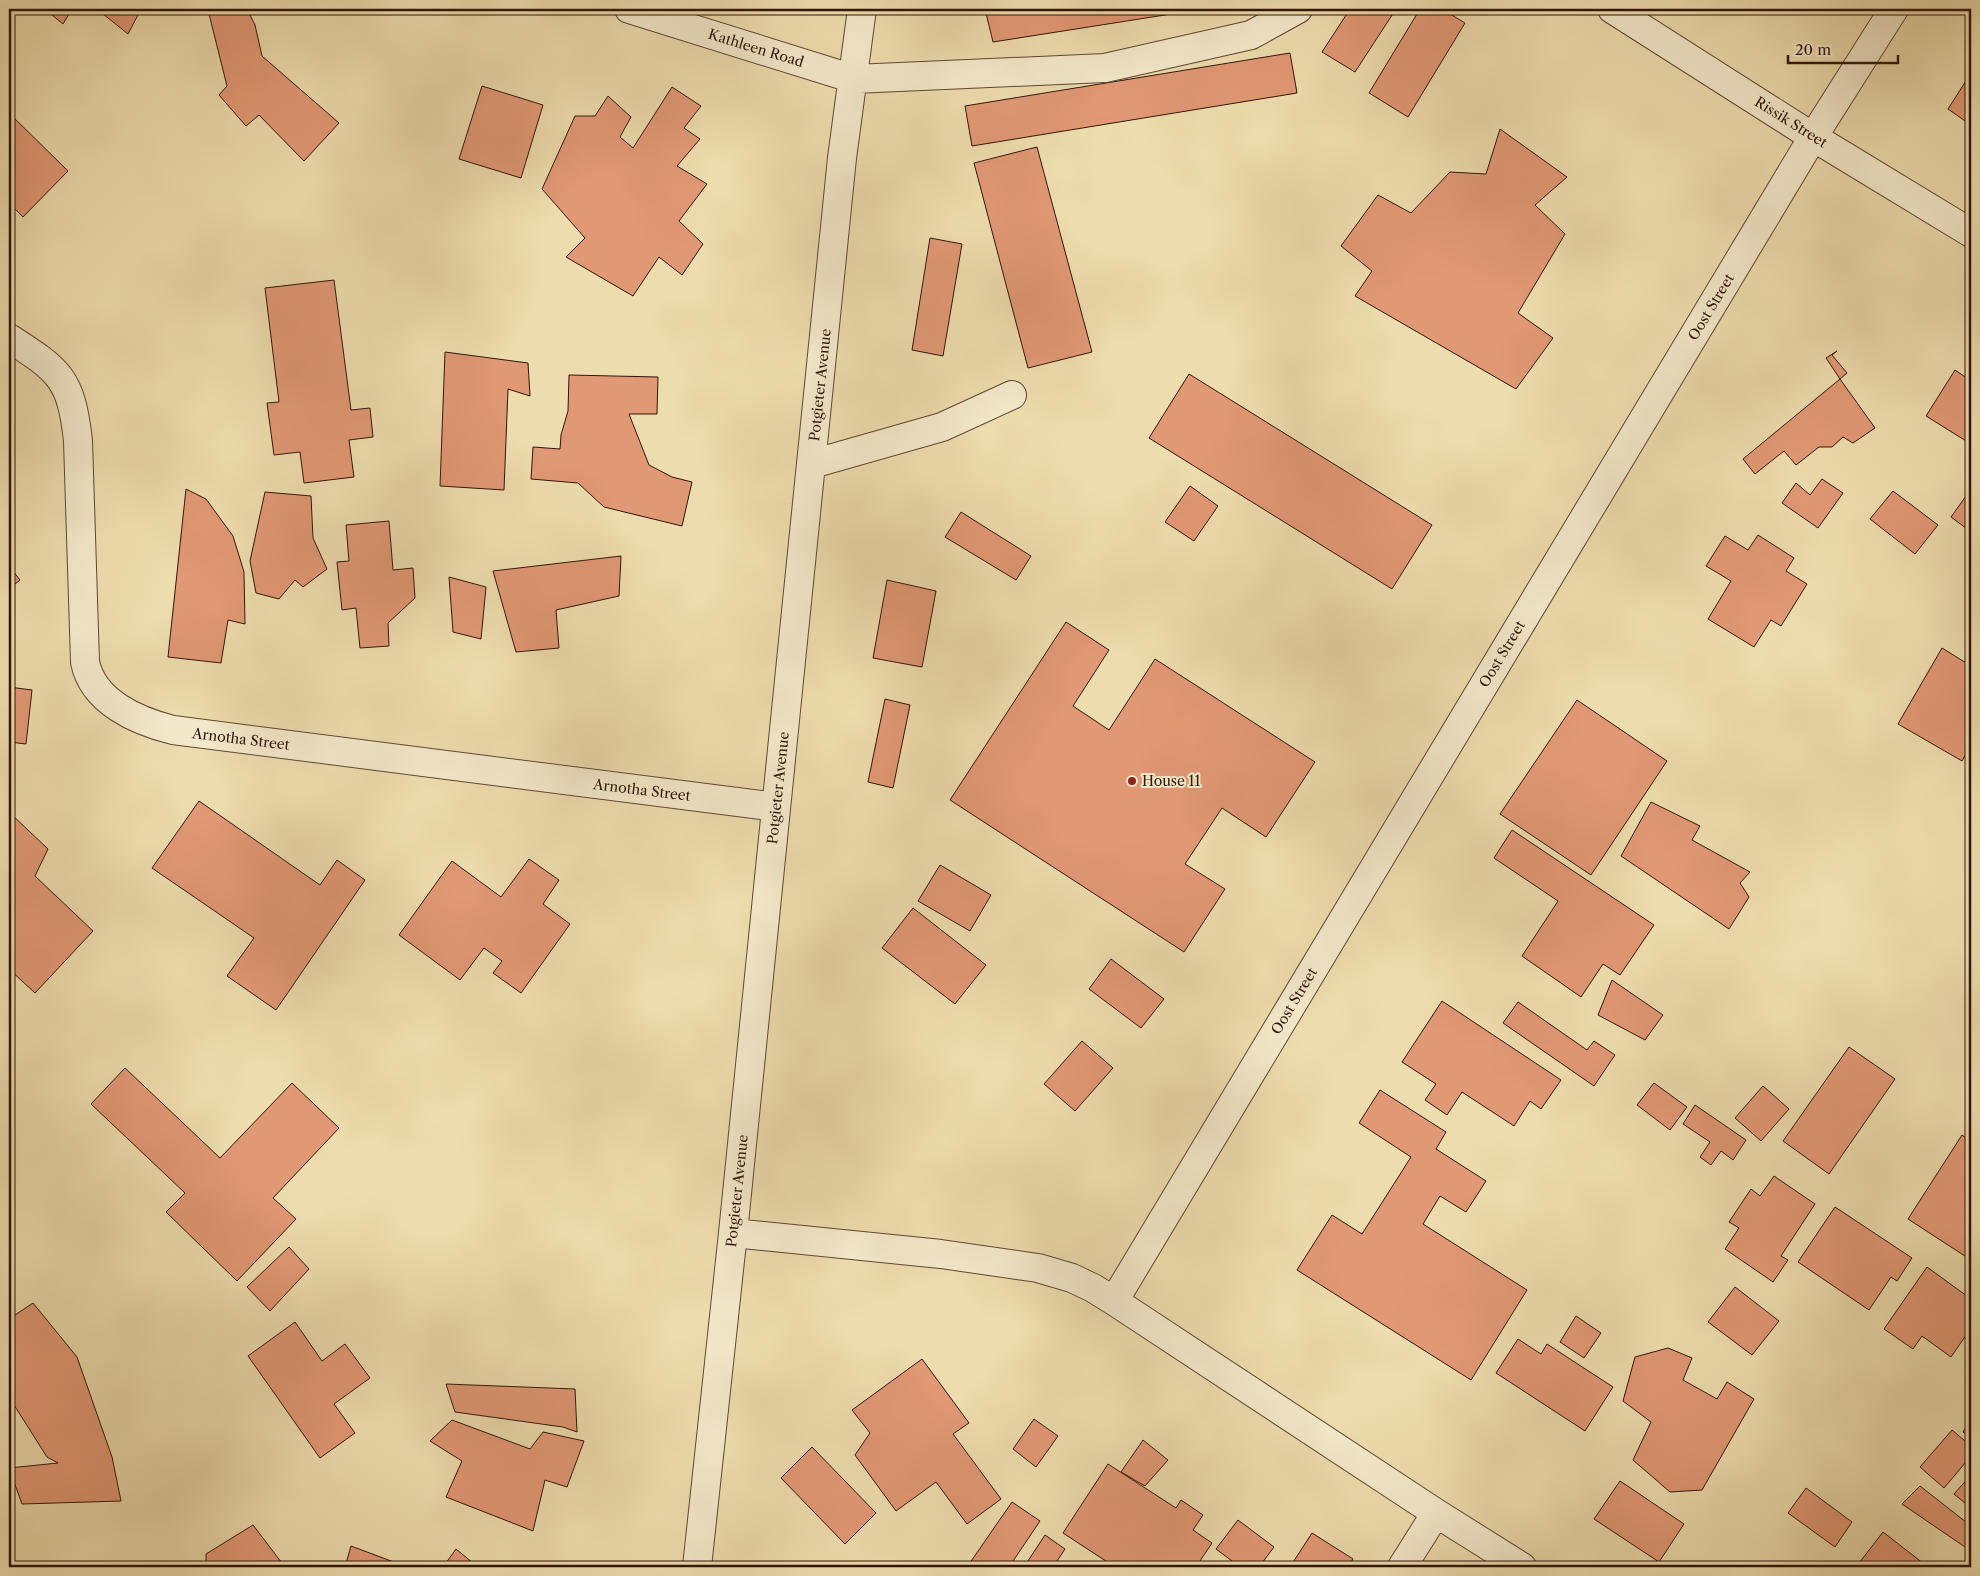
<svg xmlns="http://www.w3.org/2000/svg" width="1980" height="1576" viewBox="0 0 1980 1576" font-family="'Libre Caslon Text',serif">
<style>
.building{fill:#e19874;stroke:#30150b}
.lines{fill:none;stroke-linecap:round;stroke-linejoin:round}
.minor-casing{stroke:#5f4734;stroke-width:30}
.minor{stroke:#f3e8ca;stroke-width:28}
.poi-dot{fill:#8f2418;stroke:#f3e8ca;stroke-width:2}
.labels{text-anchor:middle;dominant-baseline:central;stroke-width:4;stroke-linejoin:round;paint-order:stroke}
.street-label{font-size:14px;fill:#30150b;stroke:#f3e8ca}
.poi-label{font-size:14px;fill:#30150b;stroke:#f3e8ca;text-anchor:start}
</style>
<rect width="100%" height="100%" fill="#eddcad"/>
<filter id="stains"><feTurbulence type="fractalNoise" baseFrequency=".004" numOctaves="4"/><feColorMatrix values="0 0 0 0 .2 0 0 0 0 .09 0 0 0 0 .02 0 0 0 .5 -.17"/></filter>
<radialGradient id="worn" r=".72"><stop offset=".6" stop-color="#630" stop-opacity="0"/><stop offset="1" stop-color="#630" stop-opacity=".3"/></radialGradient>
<path class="building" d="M 45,9 L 72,9 L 63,24 Z
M 97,9 L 141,9 L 128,34 Z
M 185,9 L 255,9 L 248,11 L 255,25 L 262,56 L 339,123 L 304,161 L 259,115 L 246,126 L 219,95 L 227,86 L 209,14 Z
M 985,9 L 1203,9 L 993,42 Z
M 1350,9 L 1396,9 L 1355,72 L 1322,52 Z
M 1420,9 L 1442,9 L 1465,23 L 1408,117 L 1369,93 Z
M 1290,53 L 1297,93 L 972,146 L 965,106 Z
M 1971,73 L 1971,125 L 1948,109 Z
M 482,86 L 543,105 L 521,178 L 459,159 Z
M 672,87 L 701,106 L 684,128 L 700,139 L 677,166 L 707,184 L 679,221 L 703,244 L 682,275 L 659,257 L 633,296 L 566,257 L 585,238 L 542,189 L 575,116 L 595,116 L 608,96 L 631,117 L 620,137 L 633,148 Z
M 9,113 L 68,171 L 23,217 L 9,203 Z
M 1500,129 L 1567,177 L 1535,205 L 1565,234 L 1518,313 L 1553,338 L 1516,389 L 1355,296 L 1372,271 L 1341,246 L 1378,195 L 1411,213 L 1450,172 L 1486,174 Z
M 1037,147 L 1092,352 L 1028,368 L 974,163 Z
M 930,238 L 962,244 L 943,356 L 912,350 Z
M 334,280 L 351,410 L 370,408 L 373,437 L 349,440 L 354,477 L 304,483 L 300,452 L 274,455 L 267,403 L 279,402 L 265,288 Z
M 1837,351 L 1832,355 L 1847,373 L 1840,379 L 1826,358 Z
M 445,352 L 528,363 L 530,396 L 508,389 L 504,490 L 440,486 Z
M 1955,370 L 1971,381 L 1971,444 L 1926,416 Z
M 1189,374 L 1432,525 L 1392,589 L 1149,438 Z
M 569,375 L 658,377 L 657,414 L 629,414 L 649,465 L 672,477 L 692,482 L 682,526 L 604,507 L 578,483 L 531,479 L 533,447 L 560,449 L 561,435 L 568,411 Z
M 1840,379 L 1875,428 L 1853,443 L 1843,437 L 1832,447 L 1819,447 L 1796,465 L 1784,451 L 1755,474 L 1743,459 Z
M 1822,479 L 1843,493 L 1818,528 L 1782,503 L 1796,483 L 1810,495 Z
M 1190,486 L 1218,506 L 1194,541 L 1165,522 Z
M 186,489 L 206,499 L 233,536 L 244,572 L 245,624 L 228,620 L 221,663 L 168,657 Z
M 1971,489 L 1971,532 L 1951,517 Z
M 1893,491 L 1938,525 L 1915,554 L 1870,519 Z
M 265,492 L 311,496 L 313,538 L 327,569 L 303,587 L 295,580 L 279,599 L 256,593 L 250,561 Z
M 961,512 L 1031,556 L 1016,580 L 945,537 Z
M 389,521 L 393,570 L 413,568 L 415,598 L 388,623 L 389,646 L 360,648 L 356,608 L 342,610 L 337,562 L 349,561 L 346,525 Z
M 1758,535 L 1794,558 L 1786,571 L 1807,584 L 1781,626 L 1771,620 L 1754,647 L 1708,619 L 1731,581 L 1706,566 L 1725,536 L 1748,550 Z
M 621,556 L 619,596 L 556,610 L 559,648 L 516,652 L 493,571 Z
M 9,566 L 20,580 L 9,589 Z
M 449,577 L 486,587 L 481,639 L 453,632 Z
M 887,580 L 936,591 L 922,667 L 873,658 Z
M 1066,622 L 1109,650 L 1073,706 L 1109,730 L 1155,659 L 1315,762 L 1266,837 L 1222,808 L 1185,864 L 1225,889 L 1184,952 L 950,800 Z
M 1942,648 L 1971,666 L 1971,745 L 1962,761 L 1898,724 Z
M 9,687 L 32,690 L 26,744 L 9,742 Z
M 885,699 L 910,705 L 893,788 L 868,782 Z
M 1577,700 L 1667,761 L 1591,875 L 1500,814 Z
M 199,801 L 320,885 L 337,860 L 365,880 L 276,1010 L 227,976 L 254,938 L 152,868 Z
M 1651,802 L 1700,826 L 1692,840 L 1750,872 L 1740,883 L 1749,897 L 1729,929 L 1621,856 Z
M 9,812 L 48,849 L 35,876 L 93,931 L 35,993 L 9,969 Z
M 1512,830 L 1654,925 L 1620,975 L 1603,964 L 1581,997 L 1522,956 L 1558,901 L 1494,858 Z
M 529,859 L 559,880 L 543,904 L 570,924 L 521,993 L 493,973 L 502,961 L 484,948 L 460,980 L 399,935 L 452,861 L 501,897 Z
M 940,865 L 991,895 L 970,931 L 918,901 Z
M 913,908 L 986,965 L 955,1004 L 882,948 Z
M 1111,959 L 1164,999 L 1141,1028 L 1089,989 Z
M 1612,980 L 1663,1015 L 1645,1040 L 1598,1015 Z
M 1442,1001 L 1561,1080 L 1541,1109 L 1530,1101 L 1514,1126 L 1462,1092 L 1447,1115 L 1425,1100 L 1436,1084 L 1402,1062 Z
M 1518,1002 L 1587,1050 L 1594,1041 L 1615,1055 L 1594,1086 L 1503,1023 Z
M 1082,1041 L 1113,1068 L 1075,1111 L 1044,1084 Z
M 1849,1047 L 1895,1079 L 1829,1174 L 1783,1141 Z
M 125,1068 L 220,1158 L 292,1083 L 339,1128 L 273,1198 L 296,1219 L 237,1281 L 166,1212 L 185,1193 L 91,1104 Z
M 1654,1083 L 1687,1107 L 1670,1130 L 1637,1105 Z
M 1763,1086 L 1789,1109 L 1761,1141 L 1735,1118 Z
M 1380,1090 L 1446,1132 L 1436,1149 L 1486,1181 L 1466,1212 L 1440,1196 L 1423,1224 L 1527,1290 L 1471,1380 L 1297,1270 L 1332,1215 L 1362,1234 L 1411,1157 L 1359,1123 Z
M 1695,1105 L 1746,1140 L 1733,1160 L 1721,1151 L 1711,1165 L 1700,1157 L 1710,1142 L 1683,1124 Z
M 1962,1135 L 1971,1142 L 1971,1260 L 1908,1219 Z
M 1774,1176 L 1815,1204 L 1781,1256 L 1788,1260 L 1773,1282 L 1725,1249 L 1739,1228 L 1729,1222 L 1751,1189 L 1760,1196 Z
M 1835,1207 L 1912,1258 L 1897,1281 L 1891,1277 L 1869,1310 L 1798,1262 Z
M 289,1247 L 309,1269 L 270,1311 L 247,1287 Z
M 1927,1267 L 1971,1299 L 1971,1328 L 1951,1357 L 1922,1336 L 1913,1349 L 1884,1329 Z
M 1735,1287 L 1779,1321 L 1752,1355 L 1708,1322 Z
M 33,1303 L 77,1357 L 112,1457 L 121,1501 L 22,1504 L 9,1468 L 58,1463 L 47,1457 L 9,1397 L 9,1380 L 10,1379 L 9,1377 L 9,1319 Z
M 1576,1316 L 1601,1333 L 1584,1358 L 1560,1342 Z
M 295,1322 L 322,1361 L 345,1344 L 370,1378 L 334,1404 L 355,1433 L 320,1458 L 248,1356 Z
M 1518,1339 L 1541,1354 L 1547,1344 L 1613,1387 L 1585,1431 L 1496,1373 Z
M 1668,1348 L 1692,1358 L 1683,1380 L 1717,1399 L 1727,1382 L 1754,1399 L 1702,1490 L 1670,1492 L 1633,1460 L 1651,1422 L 1623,1401 L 1635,1357 Z
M 922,1359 L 969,1423 L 953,1434 L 1001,1499 L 967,1524 L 936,1482 L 896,1511 L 855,1455 L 870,1433 L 852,1410 Z
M 446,1384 L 575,1389 L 577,1432 L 563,1427 L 455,1412 Z
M 1034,1419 L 1058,1436 L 1036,1467 L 1013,1449 Z
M 1971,1419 L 1971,1437 L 1963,1432 Z
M 452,1420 L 530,1449 L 543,1432 L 584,1441 L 567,1487 L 545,1480 L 533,1531 L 446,1497 L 462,1461 L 430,1441 Z
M 1952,1430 L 1971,1446 L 1971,1456 L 1944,1488 L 1920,1467 Z
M 1143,1440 L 1168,1460 L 1145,1486 L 1121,1472 Z
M 812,1447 L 876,1513 L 845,1544 L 781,1478 Z
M 1108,1464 L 1176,1508 L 1181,1500 L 1203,1515 L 1193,1530 L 1212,1543 L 1196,1567 L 1115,1567 L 1063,1533 Z
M 1971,1475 L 1971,1508 L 1954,1494 Z
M 1620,1481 L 1684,1524 L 1659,1562 L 1594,1519 Z
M 1920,1486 L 1971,1526 L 1971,1535 L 1965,1547 L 1902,1504 Z
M 1806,1488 L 1852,1522 L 1835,1547 L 1788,1513 Z
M 1012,1502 L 1040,1521 L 1009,1567 L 967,1567 Z
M 1238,1520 L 1274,1547 L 1259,1567 L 1240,1567 L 1216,1549 Z
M 253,1525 L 285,1567 L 206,1567 L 206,1554 Z
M 1883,1532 L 1928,1567 L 1856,1567 Z
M 1312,1533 L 1353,1559 L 1348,1567 L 1290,1567 Z
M 1045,1535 L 1065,1549 L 1053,1567 L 1024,1567 Z
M 351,1546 L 407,1567 L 345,1567 Z
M 456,1549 L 478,1567 L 443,1567 Z"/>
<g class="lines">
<g class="minor-casing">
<path id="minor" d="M 629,9 L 854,79 L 1105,68 L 1251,35 L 1298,9
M 1612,9 L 1813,137 L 1971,233
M 9,338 C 60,371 71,378 78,441 L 85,662 C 93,702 137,721 173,730 L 776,807
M 812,464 L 942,427 L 1012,395
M 733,1233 L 941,1254 L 1038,1268 L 1072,1278 L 1093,1288 L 1114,1301 L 1436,1513 L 1522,1567
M 1114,1301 L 1813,137 L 1894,9
M 697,1567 L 733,1233 L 842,158 L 862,9
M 1402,1567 L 1436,1513"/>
</g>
<use href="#minor" class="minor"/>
</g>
<circle class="poi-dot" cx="1132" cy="781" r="5"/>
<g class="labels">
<g class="street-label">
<text transform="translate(756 48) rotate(17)">Kathleen Road</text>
<text transform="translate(1791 122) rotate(32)">Rissik Street</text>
<text transform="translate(1711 307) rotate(-59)">Oost Street</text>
<text transform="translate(820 385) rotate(-84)">Potgieter Avenue</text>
<text transform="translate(1502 654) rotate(-59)">Oost Street</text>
<text transform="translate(241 739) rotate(7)">Arnotha Street</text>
<text transform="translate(778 788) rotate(-84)">Potgieter Avenue</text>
<text transform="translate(642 790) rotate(7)">Arnotha Street</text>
<text transform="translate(1294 1001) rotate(-59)">Oost Street</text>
<text transform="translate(737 1191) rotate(-84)">Potgieter Avenue</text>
</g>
<g class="poi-label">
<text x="1142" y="781">House 11</text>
</g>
</g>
<rect width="1980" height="1576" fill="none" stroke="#eddcad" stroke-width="30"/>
<rect x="10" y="10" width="1960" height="1556" fill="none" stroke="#30150b" stroke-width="2.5"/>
<rect x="15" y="15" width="1950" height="1546" fill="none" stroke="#30150b"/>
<path d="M1788 55v8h110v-8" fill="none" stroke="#30150b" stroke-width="2.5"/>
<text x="1795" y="55" font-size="15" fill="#30150b" stroke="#f3e8ca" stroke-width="4" paint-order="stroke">20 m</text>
<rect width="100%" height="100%" filter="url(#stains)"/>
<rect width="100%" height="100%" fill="url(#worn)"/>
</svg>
